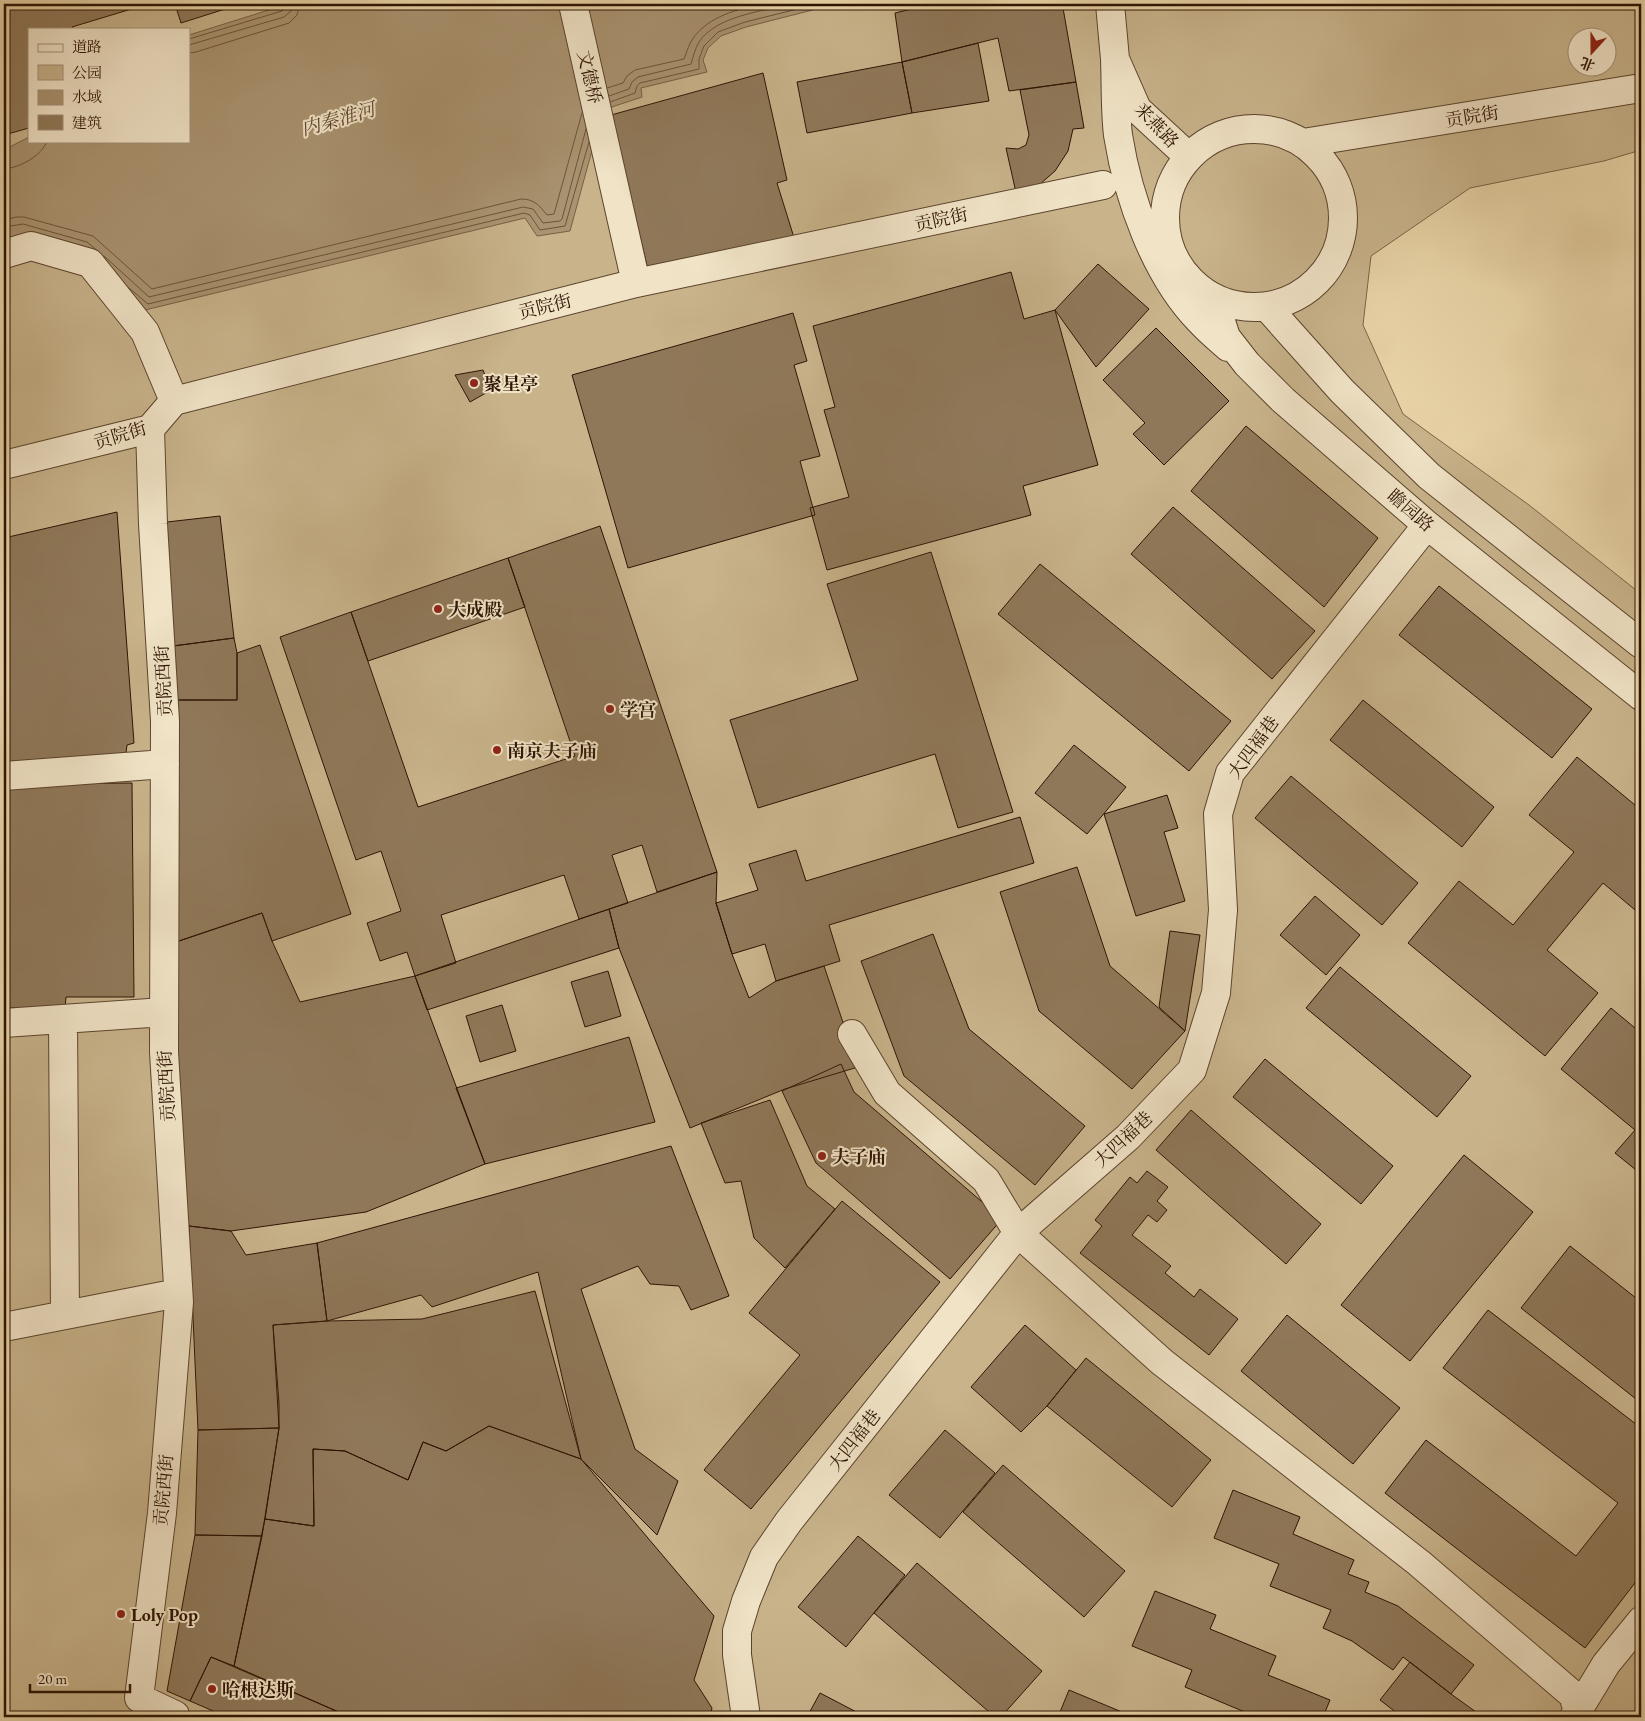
<svg xmlns="http://www.w3.org/2000/svg" width="1645" height="1721" viewBox="0 0 1645 1721" font-family="'EB Garamond','Noto Serif SC',serif">
<style>
.green{fill:#c8b38b;stroke:#7b6448;fill-rule:evenodd}
.water{fill:#a99370;stroke:#786045}
.lines{fill:none;stroke-linecap:round;stroke-linejoin:round}
.shore{stroke:#6c543a;stroke-width:1}
.building{fill:#8f7859;stroke:#2e1404}
.minor-casing{stroke:#5c442d;stroke-width:30}
.minor{stroke:#f0e3c6;stroke-width:28}
.poi-dot{fill:#8f2418;stroke:#f0e3c6;stroke-width:2}
.labels{text-anchor:middle;dominant-baseline:central;stroke-width:4;stroke-linejoin:round;paint-order:stroke}
.street-label{font-size:18px;fill:#2e1404;stroke:#f0e3c6}
.poi-label{font-size:18px;font-weight:bold;fill:#2e1404;stroke:#f0e3c6;text-anchor:start}
.water-label{font-size:19px;font-style:italic;fill:#5f472f;stroke:#f0e3c6}
</style>
<rect width="100%" height="100%" fill="#e8d4a7"/>
<filter id="stains"><feTurbulence type="fractalNoise" baseFrequency=".004" numOctaves="4"/><feColorMatrix values="0 0 0 0 .2 0 0 0 0 .09 0 0 0 0 .02 0 0 0 .5 -.17"/></filter>
<radialGradient id="worn" r=".72"><stop offset=".6" stop-color="#630" stop-opacity="0"/><stop offset="1" stop-color="#630" stop-opacity=".3"/></radialGradient>
<path class="green" d="M 4,4 L 1641,4 L 1641,150 L 1604,161 L 1470,188 L 1371,256 L 1363,325 L 1403,414 L 1529,505 L 1641,594 L 1641,1717 L 4,1717 ZM 29,29 L 189,29 L 189,141 L 29,141 ZM 1578,38 L 1608,38 L 1608,68 L 1578,68 Z"/>
<path class="water" d="M 288,4 L 836,4 L 746,27 L 721,36 L 708,48 L 703,60 L 707,72 L 641,88 L 642,97 L 603,110 L 570,231 L 537,236 L 525,218 L 145,310 L 83,253 L 20,235 L 4,239 L 4,150 L 29,137 L 29,141 L 189,141 L 189,35 Z"/>
<g class="lines">
<path class="shore" d="M 189,39 L 282,11 L 285,8 L 286,4
M 189,45 L 284,17 L 291,11 L 292,4
M 189,53 L 196,52 L 289,23 L 297,15 L 300,4
M 607,88 L 623,83 L 627,76 L 635,70 L 684,59 C 687,52 689,43 694,37 C 710,16 736,10 760,4
M 609,96 L 629,89 L 632,82 L 638,77 L 691,64 C 693,57 695,49 699,42 C 716,16 763,11 792,4
M 610,102 L 635,93 L 637,86 L 640,83 L 699,69 L 699,59 L 704,46 L 718,32 L 745,22 L 818,4
M 4,169 C 19,168 42,156 47,141
M 4,220 L 16,217 L 24,217 L 93,236 L 152,289 L 521,199 C 534,199 539,205 547,215 L 554,214 L 582,113
M 4,227 L 23,224 L 87,242 L 99,252
M 104,256 L 149,297 L 523,207 L 533,209 L 543,223 L 560,221 L 562,219 L 586,129
M 129,288 L 148,304 L 524,213 L 530,215 L 540,230 L 565,226 L 589,142"/>
</g>
<path class="building" d="M 4,4 L 148,4 L 72,27 L 73,29 L 29,29 L 29,128 L 4,135 Z
M 175,4 L 241,4 L 181,23 Z
M 932,4 L 1059,4 L 1063,8 L 1076,82 L 1009,91 L 998,38 L 902,62 L 895,13 Z
M 978,43 L 989,101 L 912,113 L 902,62 Z
M 902,62 L 912,113 L 807,133 L 797,82 Z
M 763,73 L 787,180 L 777,183 L 796,244 L 653,291 L 611,115 Z
M 1076,82 L 1084,128 L 1073,129 L 1068,151 L 1055,171 L 1039,185 L 1017,197 L 1006,148 L 1018,149 L 1026,145 L 1029,135 L 1020,90 Z
M 1098,264 L 1149,309 L 1096,367 L 1055,310 Z
M 1011,272 L 1024,319 L 1055,310 L 1098,465 L 1023,486 L 1031,515 L 827,570 L 810,508 L 849,497 L 824,410 L 835,407 L 813,326 Z
M 793,313 L 807,361 L 794,365 L 820,456 L 800,461 L 815,515 L 628,568 L 572,375 Z
M 1156,328 L 1229,401 L 1164,465 L 1133,434 L 1145,423 L 1103,380 Z
M 483,370 L 491,390 L 470,402 L 455,375 Z
M 1246,426 L 1378,538 L 1324,607 L 1191,491 Z
M 1173,507 L 1315,631 L 1272,679 L 1131,554 Z
M 117,512 L 134,743 L 127,745 L 126,753 L 4,762 L 4,538 Z
M 220,516 L 234,638 L 173,646 L 158,523 Z
M 600,526 L 717,872 L 657,892 L 642,845 L 612,855 L 628,903 L 579,919 L 564,875 L 441,915 L 456,963 L 415,976 L 407,952 L 380,961 L 367,923 L 401,911 L 381,851 L 356,860 L 280,637 L 351,612 L 418,807 L 575,756 L 508,558 Z
M 931,552 L 1013,812 L 958,828 L 935,754 L 758,808 L 730,720 L 858,680 L 827,584 Z
M 508,558 L 525,607 L 368,661 L 351,612 Z
M 1040,564 L 1231,721 L 1189,771 L 998,614 Z
M 1439,586 L 1592,709 L 1552,758 L 1399,635 Z
M 234,638 L 237,653 L 237,700 L 173,700 L 173,646 Z
M 260,645 L 351,914 L 272,941 L 262,913 L 176,942 L 173,700 L 237,700 L 237,653 Z
M 1363,700 L 1494,807 L 1462,847 L 1330,740 Z
M 1074,745 L 1126,787 L 1087,834 L 1035,793 Z
M 1577,757 L 1641,810 L 1641,915 L 1603,883 L 1547,950 L 1598,993 L 1545,1056 L 1408,943 L 1459,881 L 1513,925 L 1574,852 L 1529,815 Z
M 1291,776 L 1418,883 L 1382,925 L 1255,818 Z
M 132,783 L 134,997 L 66,997 L 65,1008 L 4,1008 L 4,784 Z
M 1167,795 L 1178,828 L 1164,832 L 1185,901 L 1136,916 L 1104,814 Z
M 1020,817 L 1034,863 L 829,925 L 840,961 L 776,981 L 765,944 L 732,954 L 716,903 L 758,890 L 749,864 L 796,850 L 806,881 Z
M 1077,867 L 1110,966 L 1185,1031 L 1132,1089 L 1039,1011 L 1000,892 Z
M 717,872 L 716,903 L 732,954 L 749,998 L 776,981 L 824,966 L 858,1067 L 785,1089 L 690,1128 L 619,948 L 609,909 Z
M 1315,896 L 1360,935 L 1326,975 L 1280,935 Z
M 609,909 L 619,948 L 427,1010 L 415,976 Z
M 262,913 L 272,941 L 300,1002 L 415,976 L 485,1164 L 366,1212 L 231,1231 L 189,1226 L 178,1172 L 176,942 Z
M 1170,931 L 1200,935 L 1185,1031 L 1159,1007 Z
M 933,934 L 969,1029 L 1085,1126 L 1035,1185 L 904,1076 L 861,961 Z
M 1340,967 L 1471,1076 L 1437,1117 L 1306,1008 Z
M 608,971 L 621,1016 L 585,1027 L 571,982 Z
M 502,1005 L 516,1051 L 480,1062 L 466,1016 Z
M 1611,1008 L 1641,1033 L 1641,1174 L 1615,1153 L 1635,1130 L 1561,1069 Z
M 629,1037 L 655,1122 L 485,1164 L 456,1088 Z
M 1265,1059 L 1393,1166 L 1361,1204 L 1233,1097 Z
M 841,1064 L 854,1092 L 1002,1219 L 950,1279 L 816,1163 L 782,1091 Z
M 770,1100 L 807,1186 L 835,1209 L 785,1268 L 754,1238 L 741,1181 L 725,1183 L 701,1123 Z
M 1191,1110 L 1321,1224 L 1286,1264 L 1156,1150 Z
M 671,1146 L 729,1296 L 691,1310 L 679,1286 L 650,1284 L 638,1266 L 581,1289 L 635,1449 L 678,1481 L 657,1535 L 581,1459 L 538,1272 L 432,1307 L 421,1295 L 327,1321 L 317,1243 Z
M 1464,1155 L 1533,1212 L 1410,1361 L 1341,1305 Z
M 1147,1171 L 1168,1187 L 1157,1201 L 1167,1210 L 1157,1222 L 1148,1215 L 1132,1235 L 1171,1266 L 1165,1273 L 1194,1297 L 1200,1289 L 1238,1319 L 1209,1355 L 1080,1253 L 1102,1226 L 1095,1220 L 1130,1177 L 1137,1183 Z
M 842,1201 L 940,1282 L 751,1509 L 704,1470 L 800,1355 L 749,1313 Z
M 189,1226 L 231,1231 L 246,1255 L 317,1243 L 327,1321 L 273,1325 L 279,1403 L 279,1428 L 198,1430 Z
M 1570,1246 L 1641,1302 L 1641,1403 L 1521,1308 Z
M 535,1291 L 581,1459 L 489,1426 L 446,1451 L 423,1442 L 408,1480 L 345,1451 L 313,1449 L 314,1526 L 265,1519 L 279,1428 L 273,1325 L 327,1321 L 422,1319 Z
M 1488,1310 L 1641,1428 L 1641,1575 L 1585,1648 L 1385,1493 L 1426,1440 L 1576,1556 L 1618,1503 L 1443,1368 Z
M 1287,1315 L 1400,1408 L 1353,1464 L 1241,1371 Z
M 1025,1325 L 1076,1370 L 1047,1406 L 1021,1432 L 971,1387 Z
M 1086,1358 L 1211,1460 L 1172,1507 L 1047,1406 Z
M 489,1426 L 581,1459 L 714,1616 L 694,1680 L 712,1708 L 710,1717 L 350,1717 L 234,1666 L 265,1519 L 314,1526 L 313,1449 L 345,1451 L 408,1480 L 423,1442 L 446,1451 Z
M 279,1428 L 262,1536 L 195,1535 L 198,1430 Z
M 945,1430 L 995,1473 L 940,1538 L 889,1495 Z
M 1003,1465 L 1125,1571 L 1084,1617 L 963,1512 Z
M 1233,1490 L 1300,1517 L 1293,1534 L 1354,1560 L 1348,1574 L 1369,1582 L 1365,1592 L 1398,1606 L 1474,1665 L 1451,1694 L 1403,1657 L 1393,1670 L 1352,1641 L 1323,1628 L 1331,1610 L 1270,1586 L 1279,1564 L 1214,1538 Z
M 195,1535 L 262,1536 L 234,1666 L 211,1657 L 190,1701 L 167,1691 Z
M 858,1536 L 905,1575 L 846,1647 L 798,1607 Z
M 917,1563 L 1042,1671 L 1001,1717 L 995,1717 L 874,1613 Z
M 1155,1591 L 1216,1615 L 1210,1629 L 1276,1656 L 1268,1675 L 1330,1700 L 1323,1717 L 1251,1717 L 1252,1715 L 1185,1687 L 1192,1670 L 1132,1646 Z
M 211,1657 L 334,1710 L 331,1717 L 227,1717 L 190,1701 Z
M 1410,1662 L 1451,1694 L 1483,1717 L 1402,1717 L 1380,1700 Z
M 1069,1690 L 1134,1717 L 1058,1717 Z
M 820,1693 L 866,1717 L 807,1717 Z
M 1641,1703 L 1641,1717 L 1630,1717 Z
M 334,1710 L 350,1717 L 331,1717 Z"/>
<g class="lines">
<g class="minor-casing">
<path id="minor" d="M 573,4 L 636,283
M 1110,4 L 1115,59 L 1137,109 L 1189,157
M 1115,59 C 1116,84 1115,110 1118,135 C 1128,198 1155,275 1200,321 C 1209,331 1219,339 1228,347
M1165 218a89 89 0 1 1 178 0a89 89 0 1 1-178 0Z
M 1303,143 L 1641,88
M 4,254 L 31,246 L 90,263 L 145,332 L 174,401
M 1213,297 L 1226,337 L 1247,364 L 1283,400 L 1427,525 L 1641,696
M 1267,307 L 1342,391 L 1429,476 L 1641,644
M 150,429 L 153,524 L 165,721 L 164,1052 L 179,1302 L 162,1513 L 139,1698 L 175,1715 L 175,1717
M 4,465 L 150,429 L 174,401 L 636,283 L 1103,185
M 4,776 L 165,764
M 63,1019 L 65,1315
M 4,1023 L 164,1012
M 852,1034 L 887,1093 L 986,1180 L 1018,1233 L 1162,1362 L 1419,1563 L 1573,1695 L 1578,1711 L 1577,1717
M 4,1327 L 178,1293
M 746,1717 L 737,1655 L 737,1631 L 746,1601 L 764,1557 L 789,1521 L 1018,1233 L 1128,1137 L 1192,1070 L 1216,993 L 1223,910 L 1218,814 L 1230,773 L 1427,525
M 1574,1717 L 1606,1664 L 1641,1621"/>
</g>
<use href="#minor" class="minor"/>
</g>
<g class="poi-dot">
<circle cx="474" cy="383" r="5"/>
<circle cx="438" cy="609" r="5"/>
<circle cx="610" cy="709" r="5"/>
<circle cx="497" cy="750" r="5"/>
<circle cx="822" cy="1156" r="5"/>
<circle cx="121" cy="1614" r="5"/>
<circle cx="212" cy="1689" r="5"/>
</g>
<g class="labels">
<g class="street-label">
<text transform="translate(590 77) rotate(77)">文德桥</text>
<text transform="translate(1472 116) rotate(-9)">贡院街</text>
<text transform="translate(1157 125) rotate(47)">来燕路</text>
<text transform="translate(941 219) rotate(-12)">贡院街</text>
<text transform="translate(545 306) rotate(-14)">贡院街</text>
<text transform="translate(120 435) rotate(-17)">贡院街</text>
<text transform="translate(1411 510) rotate(41)">瞻园路</text>
<text transform="translate(163 681) rotate(-93)">贡院西街</text>
<text transform="translate(1253 747) rotate(-54)">大四福巷</text>
<text transform="translate(166 1086) rotate(-93)">贡院西街</text>
<text transform="translate(1123 1139) rotate(-43)">大四福巷</text>
<text transform="translate(854 1440) rotate(-52)">大四福巷</text>
<text transform="translate(163 1490) rotate(-85)">贡院西街</text>
</g>
<g class="poi-label">
<text x="484" y="383">聚星亭</text>
<text x="448" y="609">大成殿</text>
<text x="620" y="709">学宫</text>
<text x="507" y="750">南京夫子庙</text>
<text x="832" y="1156">夫子庙</text>
<text x="131" y="1614">Loly Pop</text>
<text x="222" y="1689">哈根达斯</text>
</g>
<g class="water-label">
<text transform="translate(338 119) rotate(-16)">内秦淮河</text>
</g>
</g>
<rect width="1645" height="1721" fill="none" stroke="#e8d4a7" stroke-width="20"/>
<rect x="5" y="5" width="1635" height="1711" fill="none" stroke="#2e1404" stroke-width="2.5"/>
<rect x="10" y="10" width="1625" height="1701" fill="none" stroke="#2e1404"/>
<rect x="28" y="28" width="162" height="115" fill="#f0e3c6" stroke="#a29078"/>
<rect x="38" y="44" width="25" height="8" fill="#f0e3c6" stroke="#a29078"/>
<text x="72" y="52" font-size="15" fill="#2e1404">道路</text>
<rect x="38" y="65" width="25" height="15" fill="#c8b38b" stroke="#a29078"/>
<text x="72" y="78" font-size="15" fill="#2e1404">公园</text>
<rect x="38" y="90" width="25" height="15" fill="#a99370" stroke="#a29078"/>
<text x="72" y="102" font-size="15" fill="#2e1404">水域</text>
<rect x="38" y="115" width="25" height="15" fill="#8f7859" stroke="#a29078"/>
<text x="72" y="128" font-size="15" fill="#2e1404">建筑</text>
<g transform="translate(1592 52) rotate(201)"><circle r="24" fill="#f0e3c6" stroke="#a29078"/>
<path d="M0-4L9 19L0 12L-9 19Z" fill="#8f2418"/>
<text y="-8" font-size="14" font-weight="bold" text-anchor="middle" fill="#2e1404">北</text>
</g>
<path d="M30 1684v8h100v-8" fill="none" stroke="#2e1404" stroke-width="2.5"/>
<text x="38" y="1684" font-size="15" fill="#2e1404" stroke="#f0e3c6" stroke-width="4" paint-order="stroke">20 m</text>
<rect width="100%" height="100%" filter="url(#stains)"/>
<rect width="100%" height="100%" fill="url(#worn)"/>
</svg>
